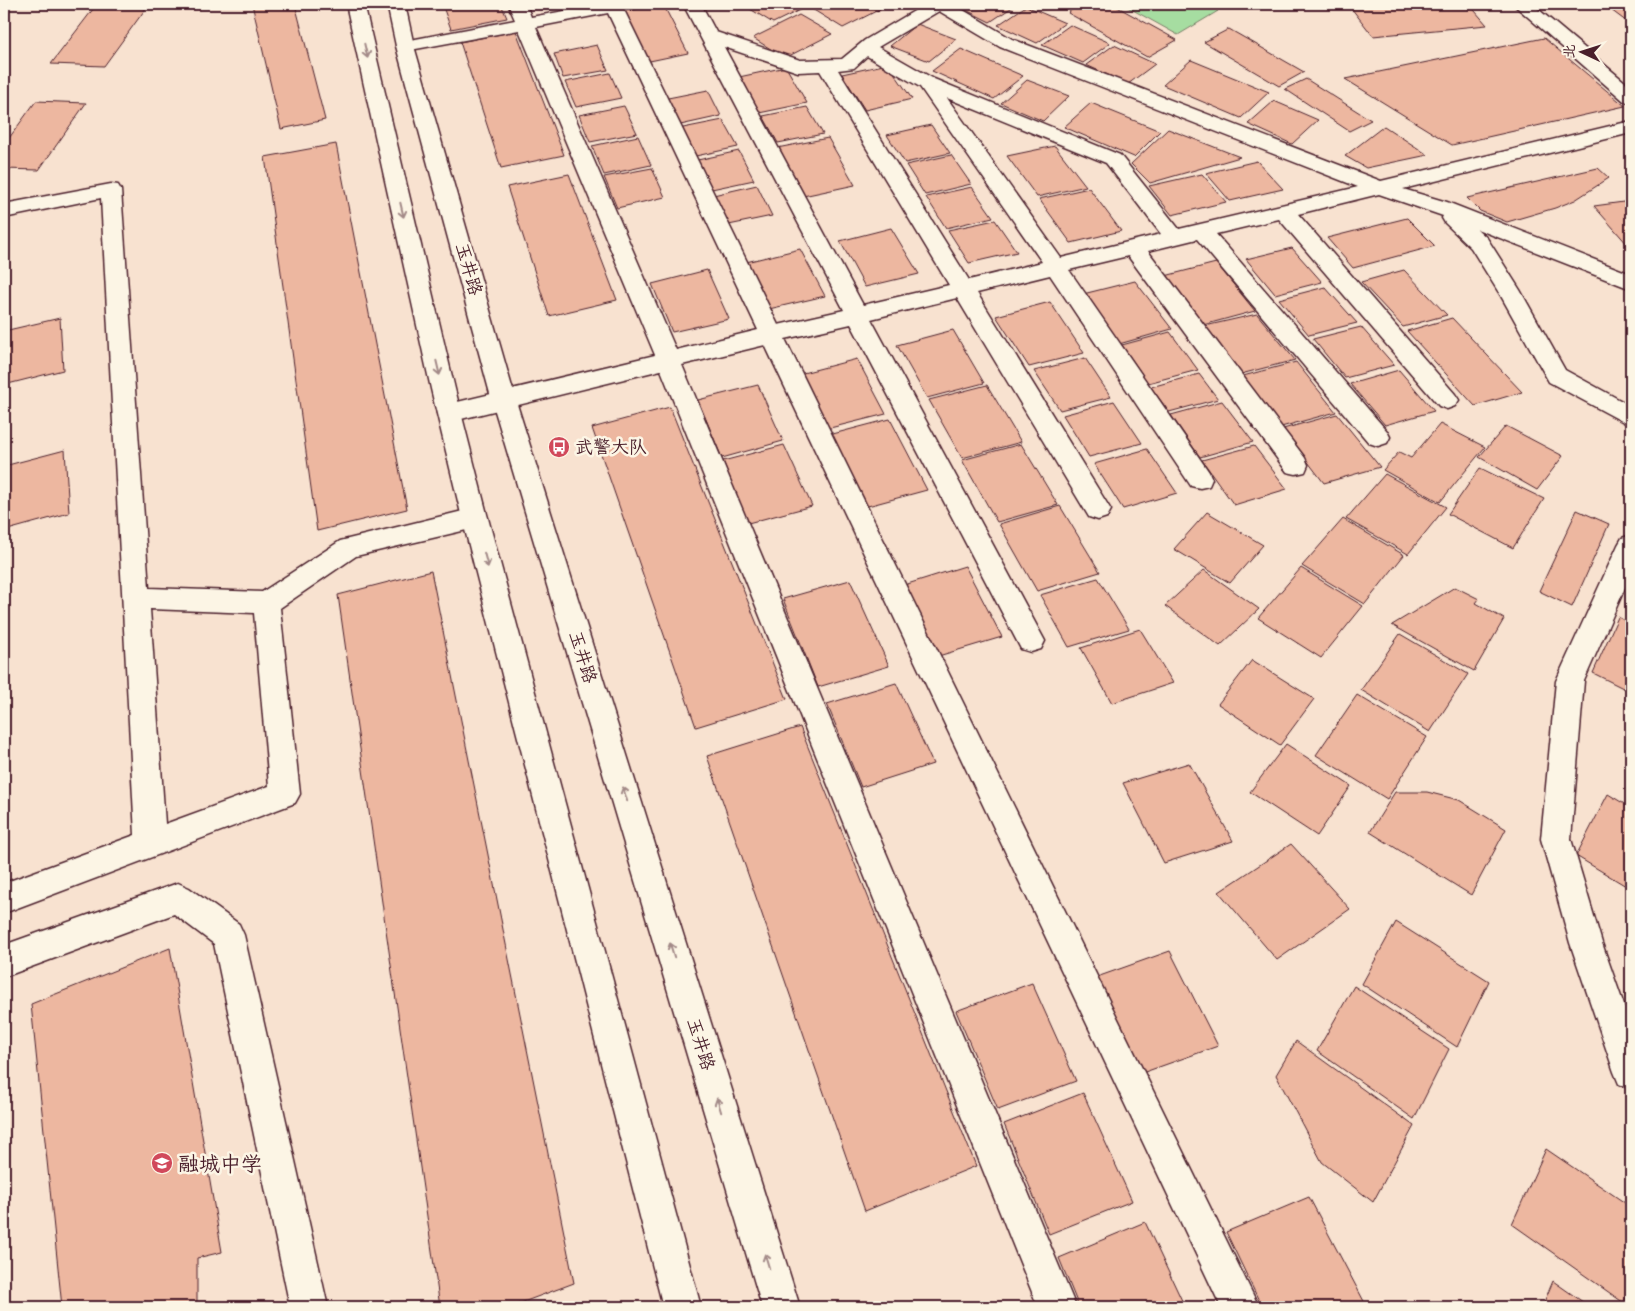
<svg xmlns="http://www.w3.org/2000/svg" width="1635" height="1311" viewBox="0 0 1635 1311" font-family="Itim,'LXGW WenKai TC',sans-serif">
<style>
.green{fill:#a6dda1;stroke:#787e66}
.building{fill:#edb7a0;stroke:#4a1f2b}
.lines{fill:none;stroke-linecap:round;stroke-linejoin:round}
.street-casing{stroke:#4a1f2b;stroke-width:3}
.secondary-casing{stroke:#4a1f2b;stroke-width:3}
.street{fill:#fcf5e5;fill-rule:evenodd}
.secondary{fill:#fcf5e5;fill-rule:evenodd}
.oneway{stroke:#a38a88}
.labels{text-anchor:middle;dominant-baseline:central;stroke-width:5;stroke-linejoin:round;paint-order:stroke}
.street-label{font-size:18px;fill:#4a1f2b;stroke:#fcf5e5}
.poi-label{font-size:18px;fill:#4a1f2b;stroke:#fcf5e5;text-anchor:start}
.near-poi-label{font-size:21px;fill:#4a1f2b;stroke:#fcf5e5;text-anchor:start}
</style>
<rect width="100%" height="100%" fill="#f8e2d0"/>
<filter id="ink" filterUnits="userSpaceOnUse"><feTurbulence type="fractalNoise" baseFrequency=".02" numOctaves="2"/><feDisplacementMap in="SourceGraphic" scale="10" xChannelSelector="R" yChannelSelector="G"/><feConvolveMatrix kernelMatrix="1 2 1 2 8 2 1 2 1" color-interpolation-filters="sRGB"/></filter>
<g filter="url(#ink)">
<path class="green" d="M 1122,4 L 1206,4 L 1218,11 L 1178,35 Z"/>
<path class="building" d="M 97,4 L 149,4 L 104,66 L 51,64 Z
M 252,4 L 295,4 L 325,120 L 281,129 Z
M 442,4 L 501,4 L 507,18 L 451,29 Z
M 654,4 L 663,4 L 688,53 L 645,62 L 620,10 Z
M 742,4 L 812,4 L 773,23 Z
M 822,4 L 885,4 L 888,5 L 843,28 L 812,9 Z
M 954,4 L 1017,4 L 990,22 Z
M 1078,4 L 1112,4 L 1177,40 L 1147,57 L 1068,13 Z
M 1348,4 L 1469,4 L 1487,25 L 1373,36 Z
M 1603,4 L 1631,4 L 1631,25 Z
M 1026,6 L 1065,23 L 1037,43 L 998,25 Z
M 799,15 L 832,34 L 785,58 L 753,38 Z
M 917,24 L 956,39 L 929,61 L 890,46 Z
M 1070,25 L 1110,43 L 1083,63 L 1042,45 Z
M 1229,29 L 1304,72 L 1279,86 L 1204,42 Z
M 516,31 L 564,155 L 501,168 L 460,42 Z
M 1544,38 L 1625,106 L 1452,145 L 1345,79 Z
M 597,45 L 608,70 L 563,78 L 554,54 Z
M 1114,45 L 1155,64 L 1128,84 L 1086,65 Z
M 961,49 L 1023,76 L 994,99 L 932,71 Z
M 1191,60 L 1269,92 L 1241,118 L 1163,85 Z
M 888,64 L 912,99 L 865,110 L 842,74 Z
M 786,67 L 807,103 L 759,113 L 739,77 Z
M 610,73 L 621,98 L 576,107 L 565,82 Z
M 1306,79 L 1371,120 L 1349,131 L 1285,89 Z
M 1027,80 L 1069,96 L 1043,121 L 1001,103 Z
M 708,90 L 721,116 L 676,126 L 663,99 Z
M 36,101 L 86,103 L 39,170 L 4,169 L 4,145 Z
M 1274,101 L 1318,120 L 1292,144 L 1248,124 Z
M 1091,103 L 1160,131 L 1134,157 L 1064,127 Z
M 624,106 L 637,133 L 590,142 L 579,115 Z
M 807,107 L 823,134 L 778,143 L 763,116 Z
M 723,120 L 738,147 L 691,157 L 678,129 Z
M 931,125 L 950,153 L 905,163 L 887,135 Z
M 1384,126 L 1428,155 L 1366,168 L 1345,156 Z
M 1168,129 L 1240,157 L 1150,183 L 1131,164 Z
M 638,136 L 651,165 L 604,175 L 592,146 Z
M 828,138 L 855,185 L 803,196 L 777,148 Z
M 336,144 L 407,509 L 317,531 L 265,157 Z
M 1055,146 L 1086,186 L 1037,197 L 1007,156 Z
M 739,151 L 754,180 L 707,190 L 693,161 Z
M 951,155 L 971,184 L 925,195 L 906,165 Z
M 1257,161 L 1283,189 L 1230,201 L 1206,173 Z
M 652,168 L 665,197 L 617,208 L 604,177 Z
M 1598,168 L 1609,178 L 1575,200 L 1555,208 L 1507,222 L 1480,211 L 1467,198 Z
M 569,174 L 617,300 L 549,316 L 507,187 Z
M 1202,174 L 1226,202 L 1172,215 L 1149,186 Z
M 757,185 L 772,216 L 724,226 L 709,196 Z
M 972,187 L 993,217 L 946,228 L 926,197 Z
M 1089,188 L 1121,231 L 1071,243 L 1039,199 Z
M 1631,201 L 1631,245 L 1628,245 L 1594,206 Z
M 1407,218 L 1435,246 L 1353,268 L 1327,238 Z
M 995,220 L 1017,252 L 969,263 L 948,230 Z
M 891,228 L 919,274 L 865,287 L 840,241 Z
M 1292,248 L 1322,282 L 1275,294 L 1246,259 Z
M 800,249 L 825,296 L 769,309 L 746,262 Z
M 1216,263 L 1255,311 L 1203,325 L 1165,276 Z
M 707,270 L 729,319 L 672,332 L 652,284 Z
M 1404,270 L 1447,315 L 1403,327 L 1361,282 Z
M 1135,281 L 1172,329 L 1119,344 L 1083,294 Z
M 1325,287 L 1357,323 L 1309,335 L 1279,299 Z
M 1050,302 L 1084,353 L 1029,367 L 996,316 Z
M 1257,314 L 1295,360 L 1241,374 L 1205,326 Z
M 60,318 L 63,370 L 4,385 L 4,331 Z
M 1452,318 L 1522,392 L 1475,406 L 1407,331 Z
M 1361,327 L 1394,365 L 1345,378 L 1313,339 Z
M 953,330 L 984,383 L 927,398 L 897,345 Z
M 1170,332 L 1198,370 L 1148,383 L 1122,345 Z
M 1085,358 L 1111,397 L 1060,410 L 1034,371 Z
M 857,359 L 886,414 L 826,429 L 799,374 Z
M 1296,362 L 1336,412 L 1281,427 L 1243,376 Z
M 1399,370 L 1434,411 L 1385,425 L 1350,384 Z
M 1199,374 L 1218,399 L 1169,412 L 1151,387 Z
M 758,385 L 783,441 L 722,458 L 698,400 Z
M 987,385 L 1021,442 L 962,458 L 929,400 Z
M 1114,401 L 1142,443 L 1089,457 L 1063,415 Z
M 1222,401 L 1253,442 L 1200,457 L 1171,415 Z
M 670,407 L 787,699 L 696,727 L 592,428 Z
M 1337,414 L 1380,467 L 1324,483 L 1283,429 Z
M 890,419 L 927,490 L 864,507 L 829,435 Z
M 1440,424 L 1485,447 L 1440,502 L 1383,470 L 1399,452 L 1411,458 Z
M 1506,426 L 1563,456 L 1537,490 L 1479,457 Z
M 1021,444 L 1058,505 L 997,522 L 962,460 Z
M 784,445 L 812,506 L 748,523 L 723,461 Z
M 1254,446 L 1287,489 L 1234,505 L 1202,460 Z
M 1147,449 L 1177,493 L 1123,509 L 1094,464 Z
M 65,450 L 69,513 L 4,531 L 4,466 Z
M 1480,468 L 1544,499 L 1513,548 L 1448,514 Z
M 1385,474 L 1446,507 L 1408,554 L 1346,519 Z
M 1060,506 L 1100,572 L 1037,591 L 999,524 Z
M 1577,510 L 1609,524 L 1572,607 L 1539,591 Z
M 1207,512 L 1263,545 L 1230,583 L 1174,549 Z
M 1343,519 L 1404,555 L 1365,604 L 1302,566 Z
M 965,566 L 1002,637 L 935,657 L 901,586 Z
M 1301,568 L 1363,606 L 1321,658 L 1258,618 Z
M 1204,570 L 1259,609 L 1220,646 L 1165,606 Z
M 431,571 L 574,1283 L 510,1307 L 440,1307 L 338,595 Z
M 1098,578 L 1129,629 L 1069,647 L 1040,595 Z
M 850,580 L 889,666 L 818,687 L 783,599 Z
M 1455,587 L 1479,599 L 1476,603 L 1504,619 L 1474,671 L 1392,625 Z
M 1618,617 L 1631,624 L 1631,692 L 1593,673 Z
M 1140,629 L 1173,683 L 1112,703 L 1081,648 Z
M 1400,634 L 1468,674 L 1430,732 L 1361,690 Z
M 1252,660 L 1314,699 L 1280,745 L 1218,704 Z
M 896,683 L 933,764 L 861,787 L 827,704 Z
M 1357,695 L 1427,737 L 1387,799 L 1316,755 Z
M 800,727 L 976,1166 L 865,1211 L 707,756 Z
M 1286,744 L 1351,786 L 1317,836 L 1250,792 Z
M 1189,763 L 1233,841 L 1164,863 L 1123,783 Z
M 1395,792 L 1427,792 L 1459,800 L 1506,829 L 1471,895 L 1370,832 Z
M 1608,794 L 1631,808 L 1631,889 L 1576,856 Z
M 1291,844 L 1350,909 L 1277,960 L 1219,892 Z
M 1396,922 L 1489,981 L 1457,1047 L 1362,984 Z
M 170,948 L 222,1252 L 197,1258 L 197,1307 L 62,1307 L 31,1004 Z
M 1170,951 L 1218,1046 L 1142,1073 L 1097,977 Z
M 1032,983 L 1076,1081 L 998,1110 L 956,1011 Z
M 1354,986 L 1449,1049 L 1414,1119 L 1317,1051 Z
M 1296,1041 L 1414,1126 L 1373,1202 L 1322,1162 L 1276,1075 Z
M 1083,1093 L 1132,1201 L 1049,1234 L 1004,1124 Z
M 1546,1149 L 1631,1207 L 1631,1283 L 1624,1303 L 1512,1224 Z
M 1309,1197 L 1367,1307 L 1262,1307 L 1226,1232 Z
M 1145,1222 L 1185,1307 L 1079,1307 L 1059,1258 Z
M 1553,1281 L 1590,1307 L 1542,1307 Z"/>
<g class="lines">
<g class="street-casing">
<path id="street" d="M 508,4 L 526,4 L 531,17 L 603,4 L 639,4 L 636,8 L 624,10 L 778,325 L 844,310 L 683,4 L 701,4 L 716,32 L 800,60 L 842,59 L 865,40 L 926,4 L 953,4 L 1012,39 L 1381,181 L 1631,121 L 1631,133 L 1403,189 L 1447,202 L 1631,274 L 1631,289 L 1477,229 L 1487,238 L 1520,290 L 1565,370 L 1631,406 L 1631,426 L 1549,382 L 1501,296 L 1471,248 L 1445,223 L 1442,218 L 1443,216 L 1379,194 L 1298,214 L 1455,394 L 1459,400 L 1455,406 L 1447,409 L 1439,406 L 1279,219 L 1216,234 L 1387,431 L 1390,437 L 1387,443 L 1378,446 L 1369,443 L 1197,239 L 1148,251 L 1305,458 L 1308,465 L 1305,472 L 1296,474 L 1287,472 L 1128,256 L 1069,270 L 1209,472 L 1212,479 L 1209,486 L 1200,488 L 1191,486 L 1050,275 L 977,293 L 1111,510 L 1107,517 L 1098,520 L 1089,517 L 957,298 L 871,319 L 1045,641 L 1041,649 L 1031,652 L 1021,649 L 851,324 L 785,339 L 1259,1307 L 1221,1307 L 765,345 L 682,365 L 1076,1307 L 1038,1307 L 661,370 L 449,422 L 441,419 L 437,413 L 441,407 L 449,404 L 655,355 L 519,30 L 405,51 L 399,50 L 396,46 L 399,42 L 405,41 L 515,20 ZM 939,11 L 1000,47 L 1358,187 L 1179,229 L 1120,155 L 934,79 L 878,47 ZM 608,13 L 758,330 L 676,350 L 536,27 ZM 724,47 L 798,72 L 820,71 L 949,285 L 863,305 ZM 867,56 L 920,87 L 1042,262 L 969,280 L 838,70 L 854,68 ZM 947,98 L 1106,163 L 1161,234 L 1061,258 Z
M 111,184 L 118,185 L 121,190 L 149,588 L 262,592 L 340,541 L 475,508 L 484,511 L 488,518 L 484,525 L 475,528 L 356,556 L 280,608 L 300,794 L 295,803 L 4,913 L 4,883 L 135,835 L 101,198 L 4,218 L 4,204 ZM 150,609 L 254,613 L 269,786 L 165,824 Z
M 1631,535 L 1631,574 L 1584,681 L 1571,839 L 1602,943 L 1631,1025 L 1631,1089 L 1619,1084 L 1614,1072 L 1570,943 L 1541,839 L 1556,681 L 1618,545 L 1622,538 Z
M 178,883 L 189,888 L 239,924 L 244,935 L 328,1307 L 290,1307 L 214,944 L 174,914 L 4,977 L 4,945 Z"/>
</g>
<g class="secondary-casing">
<path id="secondary" d="M 346,4 L 364,4 L 455,389 L 488,518 L 701,1307 L 663,1307 L 462,518 L 431,389 Z
M 387,4 L 405,4 L 414,46 L 516,401 L 800,1307 L 762,1307 L 492,401 L 396,46 Z
M 1513,4 L 1532,4 L 1631,87 L 1631,103 L 1624,101 Z"/>
</g>
<use href="#street" class="street"/>
<use href="#secondary" class="secondary"/>
</g>
<defs><path id="oneway-shaft" d="M-6 0H5M1.5-3L5.5 0L1.5 3" fill="none" stroke-width="1.6" stroke-linecap="round" stroke-linejoin="round" transform="scale(1.25)"/></defs>
<g class="oneway">
<use href="#oneway-shaft" transform="translate(366 51) rotate(77)"/>
<use href="#oneway-shaft" transform="translate(402 210) rotate(77)"/>
<use href="#oneway-shaft" transform="translate(438 368) rotate(77)"/>
<use href="#oneway-shaft" transform="translate(486 560) rotate(75)"/>
<use href="#oneway-shaft" transform="translate(625 794) rotate(-107)"/>
<use href="#oneway-shaft" transform="translate(672 950) rotate(-107)"/>
<use href="#oneway-shaft" transform="translate(719 1105) rotate(-107)"/>
<use href="#oneway-shaft" transform="translate(767 1261) rotate(-107)"/>
</g>
</g>
<defs>
<g id="bus-disc" transform="scale(1.125)"><circle r="9.5" fill="#d1495b" stroke="#fcf5e5"/><path d="M-5-6H5V4H4V6H2V4H-2V6H-4V4H-5ZM-3.5-4V0h7V-4ZM-3.5 1.2v1.5H-2V1.2ZM2 1.2v1.5H3.5V1.2Z" fill="#fff"/></g>
<g id="school-disc" transform="scale(1.125)"><circle r="9.5" fill="#d1495b" stroke="#fcf5e5"/><path d="M0-5L7-2L0 1L-7-2ZM-4 1L0 2.5L4 1V4Q0 6-4 4Z" fill="#fff"/></g>
</defs>
<g fill-rule="evenodd">
<use href="#bus-disc" x="559" y="447"/>
<use href="#school-disc" x="162" y="1163"/>
</g>
<g class="labels">
<g class="street-label">
<text transform="translate(469 269) rotate(74)">玉井路</text>
<text transform="translate(583 657) rotate(73)">玉井路</text>
<text transform="translate(701 1044) rotate(73)">玉井路</text>
</g>
<g class="poi-label">
<text x="575" y="447">武警大队</text>
</g>
<g class="near-poi-label">
<text x="178" y="1163">融城中学</text>
</g>
</g>
<rect width="1635" height="1311" fill="none" stroke="#fcf5e5" stroke-width="20"/>
<rect x="10" y="10" width="1615" height="1291" fill="none" stroke="#4a1f2b" stroke-width="2" filter="url(#ink)"/>
<g transform="translate(1582 52) rotate(274)" stroke="#fcf5e5" stroke-width="4" paint-order="stroke">
<path d="M0-4L9 19L0 12L-9 19Z" fill="#4a1f2b"/>
<text y="-8" font-size="14" font-weight="bold" text-anchor="middle" fill="#4a1f2b">北</text>
</g>
</svg>
